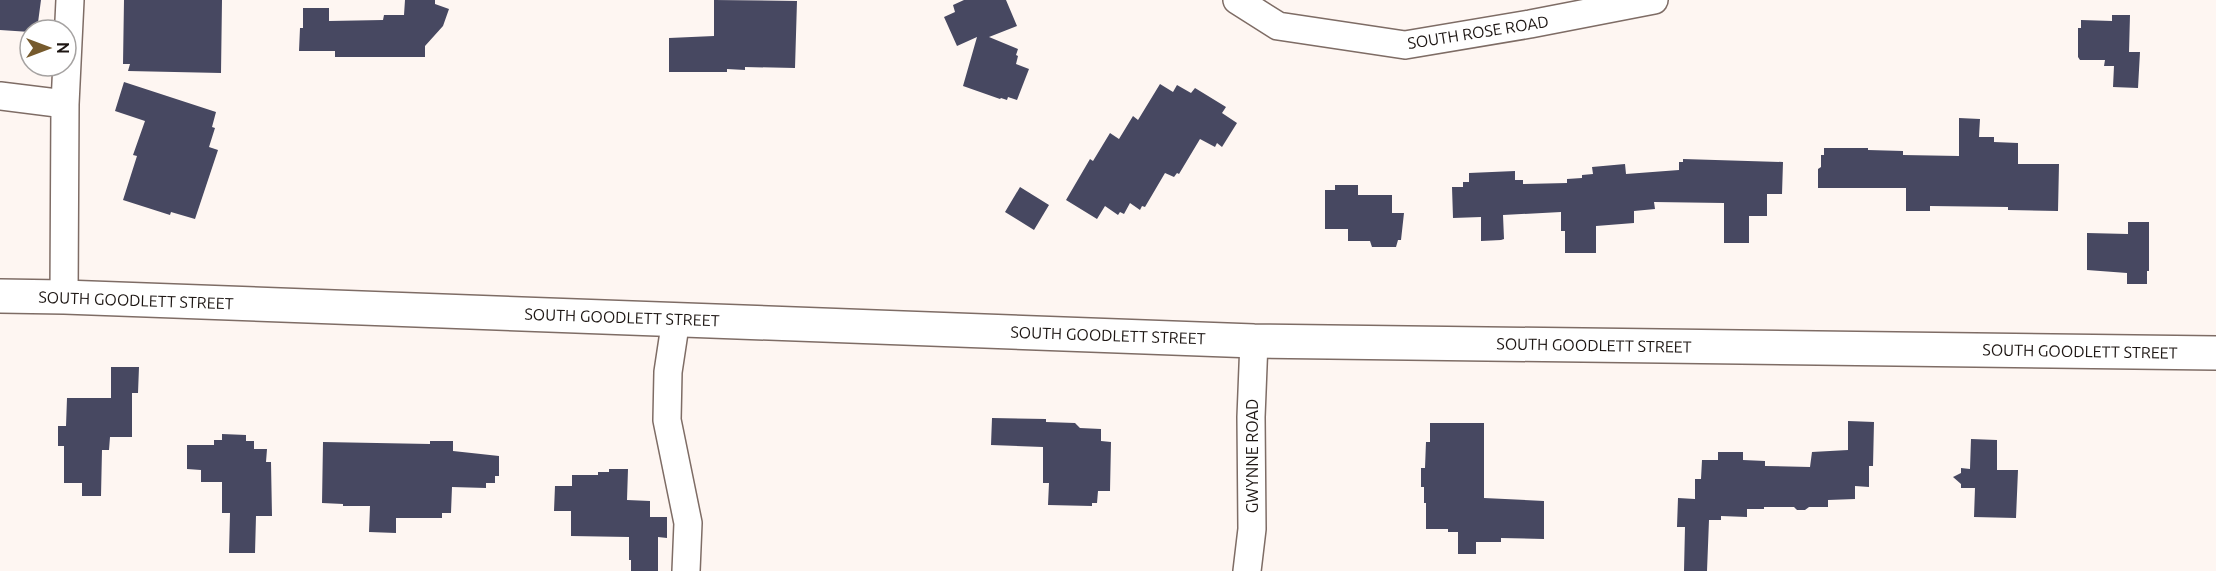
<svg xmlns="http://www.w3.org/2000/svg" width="2216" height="571" viewBox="0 0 2216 571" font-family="Ubuntu,sans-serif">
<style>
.building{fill:#474861}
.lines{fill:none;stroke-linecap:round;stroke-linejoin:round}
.minor-casing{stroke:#7e6c65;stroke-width:30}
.major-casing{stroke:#7e6c65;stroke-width:36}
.minor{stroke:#fff;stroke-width:27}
.major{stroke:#fff;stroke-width:33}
.labels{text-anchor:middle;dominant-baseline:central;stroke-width:6;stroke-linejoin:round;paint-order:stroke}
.street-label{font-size:16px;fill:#1d1613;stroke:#fff}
</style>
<rect width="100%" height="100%" fill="#fef6f2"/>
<path class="building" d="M 0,0 L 41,0 L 37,30 L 30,30 L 30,32 L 0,30 Z
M 124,0 L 222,0 L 221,73 L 128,71 L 130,64 L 123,64 Z
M 405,0 L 435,0 L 435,4 L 449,9 L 443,26 L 425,46 L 425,57 L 335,57 L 335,51 L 299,51 L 300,28 L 303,28 L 303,8 L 329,8 L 329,21 L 383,20 L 384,15 L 404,15 Z
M 714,0 L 797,1 L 795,68 L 745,67 L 745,70 L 727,69 L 727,72 L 669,72 L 669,38 L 714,36 Z
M 964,0 L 1006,0 L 1017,26 L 989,37 L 1018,49 L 1016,55 L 1018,56 L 1016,64 L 1029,69 L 1017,100 L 1008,97 L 1007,100 L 1001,98 L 1000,99 L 963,86 L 977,37 L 957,46 L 944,17 L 955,12 L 953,5 Z
M 2112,15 L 2130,15 L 2129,52 L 2140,52 L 2138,88 L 2113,87 L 2114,66 L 2104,66 L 2105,60 L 2080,60 L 2078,57 L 2078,28 L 2081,28 L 2081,20 L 2112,21 Z
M 124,82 L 216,112 L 212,127 L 215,128 L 209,147 L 218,150 L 195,219 L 171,212 L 170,215 L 123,200 L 137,156 L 133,155 L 145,121 L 115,111 Z
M 1160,84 L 1173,92 L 1177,85 L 1191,93 L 1195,88 L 1226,107 L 1222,113 L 1237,123 L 1222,147 L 1217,143 L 1215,147 L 1200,139 L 1179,174 L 1177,173 L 1174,177 L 1165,173 L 1145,207 L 1142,206 L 1140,210 L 1130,203 L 1124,214 L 1120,212 L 1118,215 L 1105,206 L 1097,219 L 1066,200 L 1090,159 L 1093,161 L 1110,133 L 1119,139 L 1133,116 L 1138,120 Z
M 1959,118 L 1980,119 L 1979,137 L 1994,137 L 1994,142 L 2018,143 L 2018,164 L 2059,164 L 2058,211 L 2008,210 L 2008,207 L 1930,206 L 1930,211 L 1906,211 L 1906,188 L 1818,188 L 1818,169 L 1821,167 L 1821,155 L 1824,155 L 1824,148 L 1868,148 L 1868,150 L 1903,151 L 1903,155 L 1959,156 Z
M 1683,159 L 1783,162 L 1782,194 L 1767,194 L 1767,216 L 1749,216 L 1749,243 L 1724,243 L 1724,203 L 1654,202 L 1655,209 L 1634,211 L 1634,223 L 1596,226 L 1596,253 L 1565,253 L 1565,231 L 1561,231 L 1561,212 L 1503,215 L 1504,239 L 1501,240 L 1481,241 L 1481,217 L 1453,218 L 1452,187 L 1463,187 L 1463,182 L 1469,182 L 1469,173 L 1515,171 L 1515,180 L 1523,180 L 1523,184 L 1567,183 L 1567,179 L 1582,178 L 1582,175 L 1593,174 L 1592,167 L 1625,164 L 1626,174 L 1679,170 L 1679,162 L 1683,162 Z
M 1335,185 L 1358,185 L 1358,195 L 1392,195 L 1392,213 L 1404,213 L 1401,240 L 1398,240 L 1396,247 L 1372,247 L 1370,241 L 1348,241 L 1348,229 L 1325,229 L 1325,190 L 1335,190 Z
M 1020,187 L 1049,205 L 1034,230 L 1005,212 Z
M 2128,222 L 2149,222 L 2149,271 L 2147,271 L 2147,284 L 2127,284 L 2127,273 L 2087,270 L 2087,233 L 2128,234 Z
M 111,367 L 139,367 L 138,393 L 132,393 L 132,437 L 110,437 L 109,450 L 102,450 L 101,496 L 82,496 L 82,483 L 64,483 L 64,446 L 58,446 L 58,426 L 66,426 L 67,398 L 111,398 Z
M 992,418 L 1046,419 L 1046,422 L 1075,423 L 1080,428 L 1101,429 L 1101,441 L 1111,442 L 1110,491 L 1098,491 L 1097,503 L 1092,503 L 1092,506 L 1048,505 L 1049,483 L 1043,483 L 1043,447 L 991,445 Z
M 1848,421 L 1874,422 L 1873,466 L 1869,466 L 1869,487 L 1855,486 L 1855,499 L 1828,500 L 1828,507 L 1809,507 L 1805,510 L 1797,510 L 1794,507 L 1764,507 L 1764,509 L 1747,509 L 1747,517 L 1721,516 L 1721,520 L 1709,520 L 1707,571 L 1684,571 L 1685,527 L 1677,527 L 1678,498 L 1695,499 L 1695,479 L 1701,479 L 1702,460 L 1718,460 L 1718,452 L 1743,452 L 1743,460 L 1765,461 L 1765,466 L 1810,467 L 1812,452 L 1848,450 Z
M 1430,423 L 1484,423 L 1484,498 L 1544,501 L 1544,539 L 1501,538 L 1501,542 L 1476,542 L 1476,554 L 1458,554 L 1458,532 L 1448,532 L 1448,529 L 1426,529 L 1426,503 L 1424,503 L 1424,487 L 1421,487 L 1421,468 L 1425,468 L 1426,442 L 1430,442 Z
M 222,434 L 246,435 L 246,441 L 254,441 L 254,449 L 267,449 L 266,462 L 271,462 L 272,516 L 256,516 L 255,553 L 229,553 L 230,513 L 222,513 L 222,482 L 201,482 L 201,470 L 187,469 L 187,445 L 214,445 L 214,440 L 222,440 Z
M 1971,439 L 1997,440 L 1997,470 L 2018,470 L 2016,518 L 1974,517 L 1975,488 L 1961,488 L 1961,484 L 1953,477 L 1961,473 L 1961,468 L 1970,469 Z
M 430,441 L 453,441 L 453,451 L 499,456 L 499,476 L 495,476 L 495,483 L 486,483 L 486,488 L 452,487 L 451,513 L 442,513 L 442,518 L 396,518 L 396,533 L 369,532 L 370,506 L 343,506 L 343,504 L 322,503 L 323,442 L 430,444 Z
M 609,469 L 628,469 L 627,500 L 650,501 L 650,517 L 667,517 L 667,538 L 658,537 L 658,571 L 631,571 L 631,560 L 629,560 L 629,537 L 571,536 L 571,511 L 554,511 L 555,486 L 572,486 L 572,475 L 598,475 L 598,472 L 609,472 Z"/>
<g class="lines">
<g class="minor-casing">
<path id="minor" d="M 1237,0 L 1278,26 L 1405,45 L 1530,24 L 1654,0
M 0,96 L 65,104
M 64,297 L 65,104 L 70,0
M 676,319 L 668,372 L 667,420 L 688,523 L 686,571
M 1247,571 L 1252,529 L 1251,417 L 1254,341"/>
</g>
<g class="major-casing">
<path id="major" d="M 0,296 L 64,297 L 1254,341 L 2216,353"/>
</g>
<use href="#minor" class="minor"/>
<use href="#major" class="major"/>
</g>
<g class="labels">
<g class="street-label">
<text transform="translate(1478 32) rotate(-9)">SOUTH ROSE ROAD</text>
<text transform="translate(136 300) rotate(2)">SOUTH GOODLETT STREET</text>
<text transform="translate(622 317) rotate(2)">SOUTH GOODLETT STREET</text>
<text transform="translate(1108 335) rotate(2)">SOUTH GOODLETT STREET</text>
<text transform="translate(1594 345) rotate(1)">SOUTH GOODLETT STREET</text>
<text transform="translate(2080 351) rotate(1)">SOUTH GOODLETT STREET</text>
<text transform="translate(1252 456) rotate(-90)">GWYNNE ROAD</text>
</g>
</g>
<g transform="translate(48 48) rotate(90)"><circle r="28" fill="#ffffff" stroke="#a5a2a1" stroke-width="1.5"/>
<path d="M0-4.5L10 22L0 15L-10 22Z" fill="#765a2d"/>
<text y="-9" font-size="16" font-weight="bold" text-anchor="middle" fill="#1d1613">N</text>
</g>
</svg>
